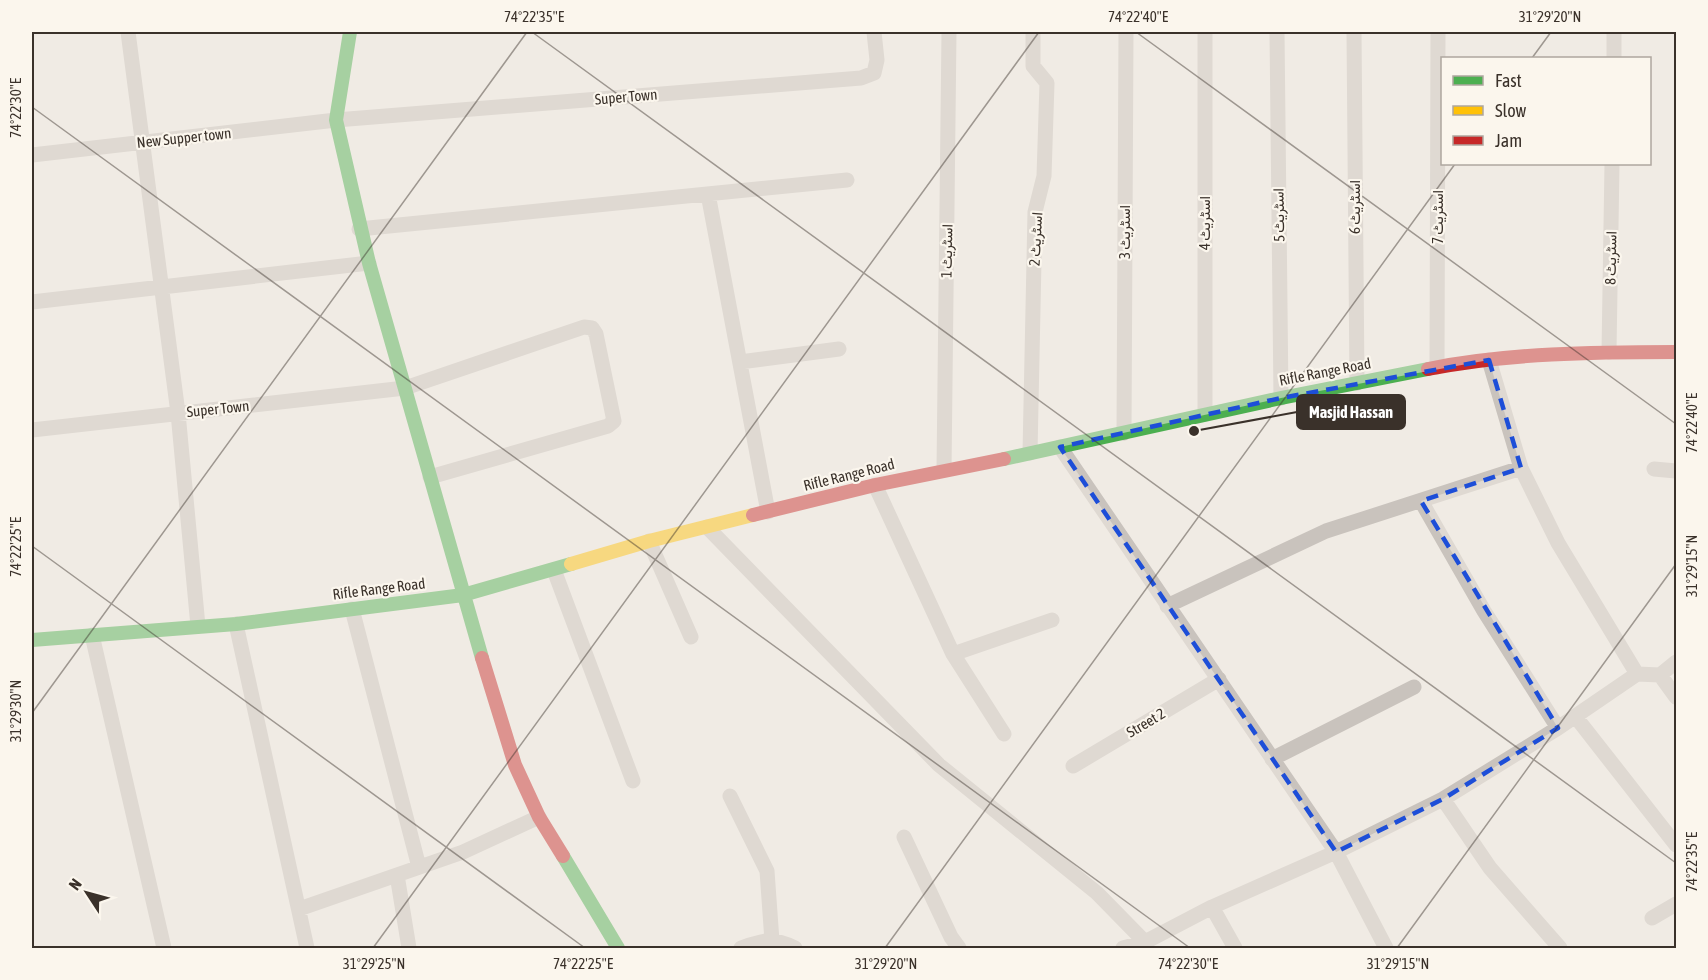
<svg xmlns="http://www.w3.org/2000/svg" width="1708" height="980" viewBox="0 0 1708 980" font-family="'Asap Condensed',Vazirmatn,sans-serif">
	<rect width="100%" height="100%" fill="#f0ebe4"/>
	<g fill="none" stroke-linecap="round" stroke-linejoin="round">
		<path stroke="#c9c3bd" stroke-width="15" d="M128,32L178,413L198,626
			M1277,32L1281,398
			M1354,32L1357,383
			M1614,58V32
			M32,155L336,120L861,78L874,73L877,60L874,32
			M708,194L768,512
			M359,229L847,180
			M32,302L369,263
			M1609,352L1612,164
			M1489,360L1521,468L1558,543L1637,674
			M740,362L839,349
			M1437,367L1438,32
			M1205,414V32
			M32,430L405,388L584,327L592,328L596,334L614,421L608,426L430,477
			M1124,433L1126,32
			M1060,447L1336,852L1386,948
			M1030,453L1035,212L1044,176L1047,83L1033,66V32
			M1654,469L1676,471
			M944,470L949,32
			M875,485L953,654L1004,734
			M1421,501L1484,611L1558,728
			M707,527L939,765L1097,893L1145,942L1147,948
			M649,541L691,637
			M554,570L633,781
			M1167,606L1326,531L1521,468
			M352,609L419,867
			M236,624L307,948
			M92,635L164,948
			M953,654L1052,620
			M1660,675L1676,662
			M1575,716L1676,845
			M1272,759L1414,687
			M1073,766L1219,679
			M730,796L767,871L772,941
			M1443,799L1490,868L1560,948
			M904,837L951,937L959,948
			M397,875L409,948
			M1212,907L1235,948
			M299,909L463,852L539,817
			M1652,918L1676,904
			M741,948C764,940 772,937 795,948
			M1123,948L1145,942L1212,907L1336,852L1443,799L1558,728L1637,674L1660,675L1676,697"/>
		<path stroke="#4caf50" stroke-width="14" d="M350,32L336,120L369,263L482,658
			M1004,459L1281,398L1428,369
			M32,640L236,624L463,595L571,564
			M563,856L618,948"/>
		<path stroke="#ffc107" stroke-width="14" d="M571,564L649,541L753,515"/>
		<path stroke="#c62828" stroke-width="14" d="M1428,369C1507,353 1596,352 1676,352
			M753,515L875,485L1004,459
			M482,658L515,765L539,817L563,856"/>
	</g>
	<path d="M0 0H1708V980H0ZM1489,360L1521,468L1421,501L1558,728L1443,799L1336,852L1060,447L1281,398Z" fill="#f0ebe4" fill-opacity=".55" fill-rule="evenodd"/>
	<path fill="none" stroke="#1d4ed8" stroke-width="4.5" stroke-dasharray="12 8" stroke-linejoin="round" d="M1489,360L1521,468L1421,501L1558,728L1443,799L1336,852L1060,447L1281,398Z"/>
	<path fill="none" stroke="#3a312a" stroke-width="1.5" stroke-opacity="0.45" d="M532,32L1676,863M1136,32L1676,424M1532,58L1551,32M32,107L1190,948M32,546L585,948M32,713L527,32M373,948L1039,32M885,948L1455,164M1397,948L1676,564"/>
	<g text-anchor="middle" stroke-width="4.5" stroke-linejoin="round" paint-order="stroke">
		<g font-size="15" fill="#3a312a" stroke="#fbf6ed">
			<text transform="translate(626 97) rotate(-5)" y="5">Super Town</text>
			<text transform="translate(184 138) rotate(-6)" y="5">New Supper town</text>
			<text transform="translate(1355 207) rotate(-90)" y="5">اسٹریٹ 6</text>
			<text transform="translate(1279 215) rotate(-91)" y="5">اسٹریٹ 5</text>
			<text transform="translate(1438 217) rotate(-90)" y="5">اسٹریٹ 7</text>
			<text transform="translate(1205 223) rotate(-90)" y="5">اسٹریٹ 4</text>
			<text transform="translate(1125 232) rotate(-90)" y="5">اسٹریٹ 3</text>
			<text transform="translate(1036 239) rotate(-87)" y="5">اسٹریٹ 2</text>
			<text transform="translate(947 251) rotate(-89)" y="5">اسٹریٹ 1</text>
			<text transform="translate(1611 258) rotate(-89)" y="5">اسٹریٹ 8</text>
			<text transform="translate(1325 372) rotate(-11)" y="5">Rifle Range Road</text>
			<text transform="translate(218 409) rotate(-6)" y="5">Super Town</text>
			<text transform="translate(849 475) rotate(-14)" y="5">Rifle Range Road</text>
			<text transform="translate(379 589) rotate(-7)" y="5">Rifle Range Road</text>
			<text transform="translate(1146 723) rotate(-31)" y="5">Street 2</text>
		</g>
	</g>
	<path fill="none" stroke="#3a312a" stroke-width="2" d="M1194 431L1297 412"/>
	<circle fill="#3a312a" stroke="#fbf6ed" stroke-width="2" cx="1194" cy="431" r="6"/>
	<rect fill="#3a312a" stroke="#3a312a" stroke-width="2" x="1297" y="395" width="108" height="34" rx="6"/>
	<g font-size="16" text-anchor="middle" font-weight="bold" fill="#fff">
		<text x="1351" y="418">Masjid Hassan</text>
	</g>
	<rect width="1708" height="980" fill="none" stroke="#fbf6ed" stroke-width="66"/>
	<rect x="1441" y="57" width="210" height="108" fill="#fbf6ed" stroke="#aea79f" stroke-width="1.5"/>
	<rect x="1453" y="76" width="30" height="9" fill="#4caf50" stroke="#aea79f" stroke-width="1.5"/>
	<text x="1495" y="87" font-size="18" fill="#3a312a">Fast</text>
	<rect x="1453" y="106" width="30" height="9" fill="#ffc107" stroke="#aea79f" stroke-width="1.5"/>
	<text x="1495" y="117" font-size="18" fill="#3a312a">Slow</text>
	<rect x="1453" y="136" width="30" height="9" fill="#c62828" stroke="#aea79f" stroke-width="1.5"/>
	<text x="1495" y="147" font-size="18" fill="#3a312a">Jam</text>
	<g transform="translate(87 893) rotate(306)" stroke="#fbf6ed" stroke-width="4.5" paint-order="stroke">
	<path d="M0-4.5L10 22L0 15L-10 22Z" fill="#3a312a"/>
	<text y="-9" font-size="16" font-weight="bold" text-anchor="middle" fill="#3a312a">N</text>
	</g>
	<rect x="33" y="33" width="1642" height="914" fill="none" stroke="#3a312a" stroke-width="2"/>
	<g font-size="15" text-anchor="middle" fill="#3a312a">
		<text x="534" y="22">74°22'35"E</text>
		<text x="1138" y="22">74°22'40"E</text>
		<text x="1550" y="22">31°29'20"N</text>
		<text transform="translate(16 108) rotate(-90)" y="5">74°22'30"E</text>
		<text transform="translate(1692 423) rotate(-90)" y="5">74°22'40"E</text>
		<text transform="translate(16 547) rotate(-90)" y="5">74°22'25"E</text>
		<text transform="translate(1692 566) rotate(-90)" y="5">31°29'15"N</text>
		<text transform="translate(16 711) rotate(-90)" y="5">31°29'30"N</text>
		<text transform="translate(1692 862) rotate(-90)" y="5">74°22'35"E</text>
		<text x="374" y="969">31°29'25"N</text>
		<text x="583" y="969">74°22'25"E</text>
		<text x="886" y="969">31°29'20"N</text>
		<text x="1188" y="969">74°22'30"E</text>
		<text x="1398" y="969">31°29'15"N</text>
	</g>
</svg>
